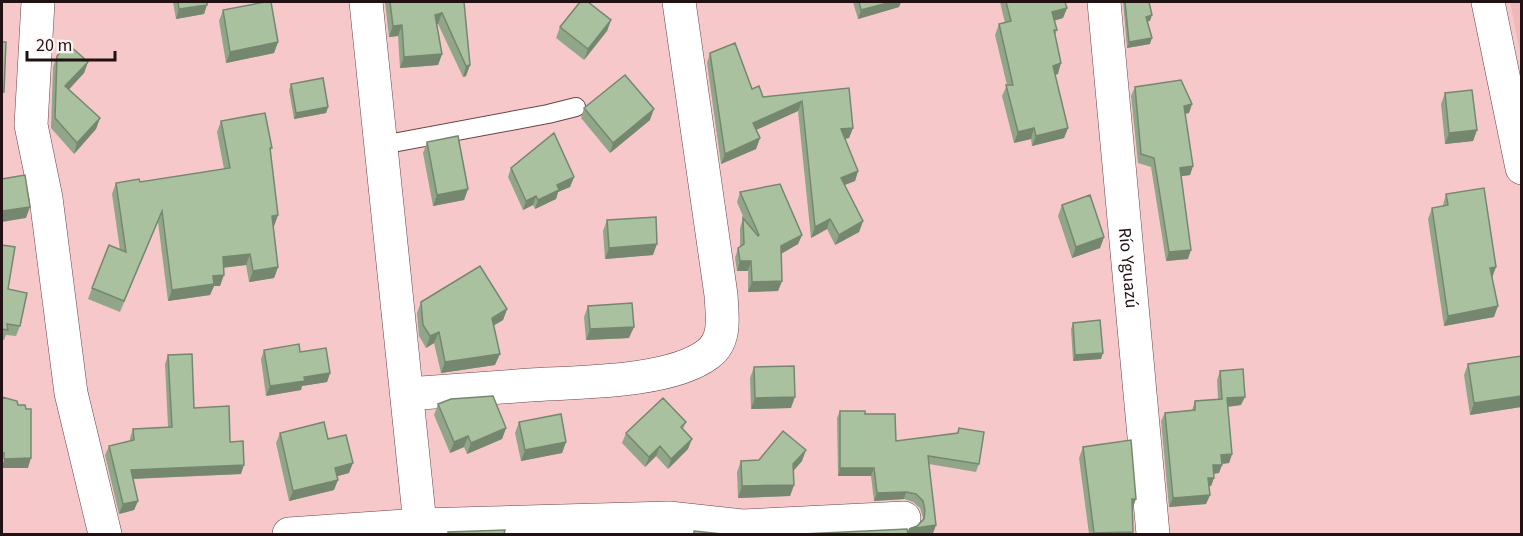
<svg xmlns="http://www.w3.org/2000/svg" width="1523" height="536" viewBox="0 0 1523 536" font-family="'Source Sans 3',sans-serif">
	<rect width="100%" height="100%" fill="#f7c8ca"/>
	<path fill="#efb9bb" d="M1510,2H1521V57Z"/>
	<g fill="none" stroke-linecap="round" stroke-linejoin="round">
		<g stroke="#6a4445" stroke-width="20">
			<path id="lane" d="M382,145L548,114L576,107"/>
		</g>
		<g stroke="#6a4445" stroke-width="34">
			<g id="street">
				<path d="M38,2L31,125L46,198L71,393L105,534"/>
				<path d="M366,2L421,534"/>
				<path id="s1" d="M1104,2L1153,534"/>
				<path d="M1488,2L1522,168"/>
				<path d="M407,394C448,391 489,388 530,385C577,382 670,383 708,354C727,340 722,315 721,295L679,2"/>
				<path d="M289,534L420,525L669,518L742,526L904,518"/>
			</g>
		</g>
		<use href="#lane" stroke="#fff" stroke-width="18"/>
		<use href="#street" stroke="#fff" stroke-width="33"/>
	</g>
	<path fill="#91a689" d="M173,2H207L204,14L176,19Z
		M385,2H464L470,65L466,76L463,77L438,24H437L442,54L438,65L400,68L398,36L389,37Z
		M853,2H901L899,7L858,19Z
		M1000,2H1065L1067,8L1063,18L1054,21L1057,30L1055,35L1058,74L1055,75L1068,128L1064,138L1032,146L1031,139L1014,143L1002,96L1007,85L995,35L999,24L1005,23Z
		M1123,2H1149L1150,21H1148L1150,44L1127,48Z
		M223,10L278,42L274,53L226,63L219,21Z
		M611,20L607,31L584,60L556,38L560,27Z
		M710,53L752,89L763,97L849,88L853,128L849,138L845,139L858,171L855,181L844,185L863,221L859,232L835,245L827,229L811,238L798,111L756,130L760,138L756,149L721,164L707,63Z
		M57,56L88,62L84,73L69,89L100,118L96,129L74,154L51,128L53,67Z
		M291,84L328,107L326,113L294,119L289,90Z
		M1135,87L1192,104L1189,113L1185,114L1193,166L1190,175L1181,176L1188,259L1166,261L1151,167L1138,163L1131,96Z
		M1445,93L1477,130L1473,141L1445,144L1441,104Z
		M584,108L650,120L610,153L581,118Z
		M221,121L272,148L270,152L278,215L274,226H273L278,267L274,278L249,282L246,265L223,268L220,286H214L210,295L168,301L158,222L120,312L88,299L92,288L120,250L112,194L116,183L140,182L224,169L217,132Z
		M427,142L468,189L464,200L433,206L423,153Z
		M511,168L574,177L570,187L558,192L556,199L535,209L533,205L523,210L508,177Z
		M740,192L802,235L798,244L781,254L782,281L778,291L748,292V271H737L735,258L738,248L740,247V228L743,218L745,221L737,202Z
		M1446,194L1496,267L1492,276L1494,317L1444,326L1428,219L1432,208L1443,206V205Z
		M1062,205L1104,237L1100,248L1072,258L1058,216Z
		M607,220L653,255L605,259L603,231Z
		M2,245L8,289L20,326L16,336L6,335L4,340H2Z
		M421,302L507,309L503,320L494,325L495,365L441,373L434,343L426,348L419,336L417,313Z
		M588,306L629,338L586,340L584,317Z
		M1073,323L1101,359L1073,361L1071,329Z
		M264,350L300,352L330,373L327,382L302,386L301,390L266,396L261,359Z
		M168,355L194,408L230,442L241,474L133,479L138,501L134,510L119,514L105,455L109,446L130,441V438L133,429L168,427L165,364Z
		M1468,364L1521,407L1470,415L1464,375Z
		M754,367L791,408L751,409L750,378Z
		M1220,371L1241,405L1228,407L1232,454L1229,463L1222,464L1219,473L1214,474V478L1211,486H1209L1210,495L1206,504L1169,507L1161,421L1165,413L1192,410L1195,401L1218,399L1217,380Z
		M438,404L506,428L502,439L467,454L464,447L450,453L434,415Z
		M840,411L865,414L896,441L957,433L959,428L979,464L976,472L929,464L936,525L933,533L907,532L909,529L917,526L922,520L923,518L920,508L913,502L904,499L874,501L871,476H838L837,418Z
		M519,422L566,442L562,453L521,461L515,433Z
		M686,422L683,429L688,449L668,469L656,456L645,467L622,443L626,433Z
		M280,433L328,439L349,473L337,476L334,490L289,501L276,443Z
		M1083,447L1132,509V534H1089L1079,458Z
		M741,461H802L793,471L794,485L790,496L738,498L737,472Z"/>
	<path fill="#76876f" d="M891,2H901L899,7L858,19L861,10Z
		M207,5L204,14L176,19L179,9Z
		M1067,8L1063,18L1048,22L1052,12Z
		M442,13L438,24L431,26L435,15Z
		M1152,15L1150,21L1144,22L1146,17Z
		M611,20L607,31L584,60L588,49Z
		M402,25L398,36L389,37L393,26Z
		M1152,38L1150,44L1127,48L1129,42Z
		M278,42L274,53L226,63L230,52Z
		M442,54L438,65L400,68L404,57Z
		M88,62L84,73L62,97L65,86Z
		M1061,63L1058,74L1049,76L1053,66Z
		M470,65L466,76L463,77L466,66Z
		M802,101L798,111L749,133L753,123Z
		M1192,104L1189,113L1181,114L1184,106Z
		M328,107L326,113L294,119L296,113Z
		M654,109L650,120L610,153L613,143Z
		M100,118L96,129L74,154L77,143Z
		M853,128L849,138L838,140L841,129Z
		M1034,128L1031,139L1014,143L1018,132Z
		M1068,128L1064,138L1032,146L1036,136Z
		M1477,130L1473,141L1445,144L1449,133Z
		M760,138L756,149L721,164L725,154Z
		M1193,166L1190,175L1176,177L1180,168Z
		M858,171L855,181L837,188L841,178Z
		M574,177L570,187L558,192L556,199L535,209L538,200L557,185Z
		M468,189L464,200L433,206L437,195Z
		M536,196L533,205L523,210L526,201Z
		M30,207L26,218L2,222V211Z
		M278,215L274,226L268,227L272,216Z
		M830,219L827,229L811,238L815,227Z
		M863,221L859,232L835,245L839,235Z
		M802,235L798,244L777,256L781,246Z
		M1104,237L1100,248L1072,258L1076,247Z
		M657,244L653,255L605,259L609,248Z
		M1191,250L1188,259L1166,261L1169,252Z
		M250,254L246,265L219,268L223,257Z
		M740,261H751L748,271H737Z
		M278,267L274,278L249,282L253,271Z
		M1496,267L1492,278L1490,268Z
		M224,275L220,286H214L210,295L168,301L172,290L213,276Z
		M782,281L778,291L748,292L752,282Z
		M1498,306L1494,317L1444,326L1448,316Z
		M507,309L503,320L488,329L492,318Z
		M634,327L629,338L586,340L590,329Z
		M439,332L434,343L426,348L430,336Z
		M1103,353L1101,359L1073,361L1075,355Z
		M500,354L495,365L441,373L445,362Z
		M330,373L327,382L302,386L301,390L266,396L270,386L304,377Z
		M1521,396V407L1470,415L1474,403Z
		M795,397L791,408L751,409L755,398Z
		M1245,397L1241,405L1224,407L1227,398Z
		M506,428L502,439L467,454L471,443Z
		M468,436L464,447L450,453L454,442Z
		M692,439L688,449L668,469L671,459Z
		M566,442L562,453L521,461L525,450Z
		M660,446L656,456L645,467L649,457Z
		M806,450L802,461L789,476L793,464Z
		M1232,454L1229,463L1218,464L1221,455Z
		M31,458L28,468H2L4,459Z
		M353,463L349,473L331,478L335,468Z
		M244,465L241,474L127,479L131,470Z
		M1213,465H1222L1219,473L1210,474Z
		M840,468H874L871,476H838Z
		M1208,478H1214L1211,486L1205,487Z
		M338,480L334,490L289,501L293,491Z
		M794,485L790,496L738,498L742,486Z
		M906,492L904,499L874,501L877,493Z
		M1210,495L1206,504L1169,507L1173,498Z
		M1132,499H1136L1132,510Z
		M138,501L134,510L119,514L123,504Z
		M936,525L933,533L921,534H907L909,529Z
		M1133,532L1132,534H1094V533Z"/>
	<path fill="#a9c19f" stroke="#76876f" stroke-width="1.5" d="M178,2H207V5L179,9Z
		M265,2H271L278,42L230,52L223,10Z
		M390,2H464L470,65L466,66L442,13L435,15L442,54L404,57L402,25L393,26Z
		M580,2H588L611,20L588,49L560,27Z
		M859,2H891L861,10Z
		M1006,2H1065L1067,8L1052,12L1057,30H1054L1061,63L1053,66L1068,128L1036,136L1034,128L1018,132L1006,85H1013L999,24L1011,21Z
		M1125,2H1149L1152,15L1146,17L1152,38L1129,42Z
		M2,42H6L4,92H2Z
		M735,43L752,89L759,86L763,97L849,88L853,128L841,129L858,171L841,178L863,221L839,235L830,219L815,227L802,101L753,123L760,138L725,154L710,53Z
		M68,44L88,62L65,86L100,118L77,143L55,118L57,56Z
		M625,75L654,109L613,143L584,108Z
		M323,78L328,107L296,113L291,84Z
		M1181,80L1192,104L1184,106L1193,166L1180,168L1191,250L1169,252L1154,158L1141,154L1135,87Z
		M1472,90L1477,130L1449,133L1445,93Z
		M265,113L272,148H270L278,215L272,216L278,267L253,271L250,254L223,257L224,275L213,276L214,284L172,290L162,211L124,301L92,288L109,245L126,252L116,183L139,179L140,182L230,168L221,121Z
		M554,133L574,177L557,185L559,190L538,200L536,196L526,201L511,168Z
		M458,136L468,189L437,195L427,142Z
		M25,175L30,207L2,211V179Z
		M780,184L802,235L781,246L782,281L752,282L751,261H740L738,248L744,244L743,218L758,236L759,235L740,192Z
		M1484,188L1496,267L1490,268L1498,306L1448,316L1432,208L1448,205L1446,194Z
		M1090,195L1104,237L1076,247L1062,205Z
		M656,217L657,244L609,248L607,220Z
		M2,245L15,247L8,289L27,293L20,326L7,324L8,330L2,329Z
		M480,266L507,309L492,318L500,354L445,362L439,332L430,336L423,325L421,302Z
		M632,303L634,327L590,329L588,306Z
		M1100,320L1103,353L1075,355L1073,323Z
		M299,344L300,352L326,348L330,373L304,377L305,381L270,386L264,350Z
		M192,354L194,408L229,406L230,442L243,441L244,465L131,470L138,501L123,504L109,446L134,440L133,429L172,427L168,355Z
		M1521,356V396L1474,403L1468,364Z
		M794,366L795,397L755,398L754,367Z
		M1243,369L1245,397L1227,398L1232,454L1221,455L1222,465H1213L1214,478H1208L1210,495L1173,498L1165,413L1195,410V401L1222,399L1220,371Z
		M493,396L506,428L471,443L468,436L454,442L438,404L451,399Z
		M2,397L17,401L18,405H25L26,409H31V458L4,459V453H2Z
		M663,398L686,422L681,427L692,439L671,459L660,446L649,457L626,433Z
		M840,411H865V414H895L896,441L958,433L959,428L984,432L979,464L928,456L936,525L909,529L917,526L924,519L925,510L923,501L916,494L906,492L877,493L874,468H840Z
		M561,414L566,442L525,450L519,422Z
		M324,422L328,439L346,435L353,463L335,468L338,480L293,491L280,433Z
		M783,431L806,450L793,464L794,485L742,486L741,461L759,460Z
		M1131,440L1136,499H1132L1133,532L1094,533L1083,447Z
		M907,529L908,534H799H802Z
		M505,530L504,534H448V532Z
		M694,531L722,534H694Z"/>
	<g text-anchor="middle" stroke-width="4.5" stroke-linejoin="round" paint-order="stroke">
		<g font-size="18" fill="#211112" stroke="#fef4f4">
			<text dy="6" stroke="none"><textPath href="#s1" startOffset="267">Río Yguazú</textPath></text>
		</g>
	</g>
	<rect width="1523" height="536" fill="none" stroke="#211112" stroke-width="6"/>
	<path d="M27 51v9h88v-9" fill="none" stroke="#211112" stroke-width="3"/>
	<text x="36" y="51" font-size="18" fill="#211112" stroke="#fef4f4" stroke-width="4.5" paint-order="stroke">20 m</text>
</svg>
